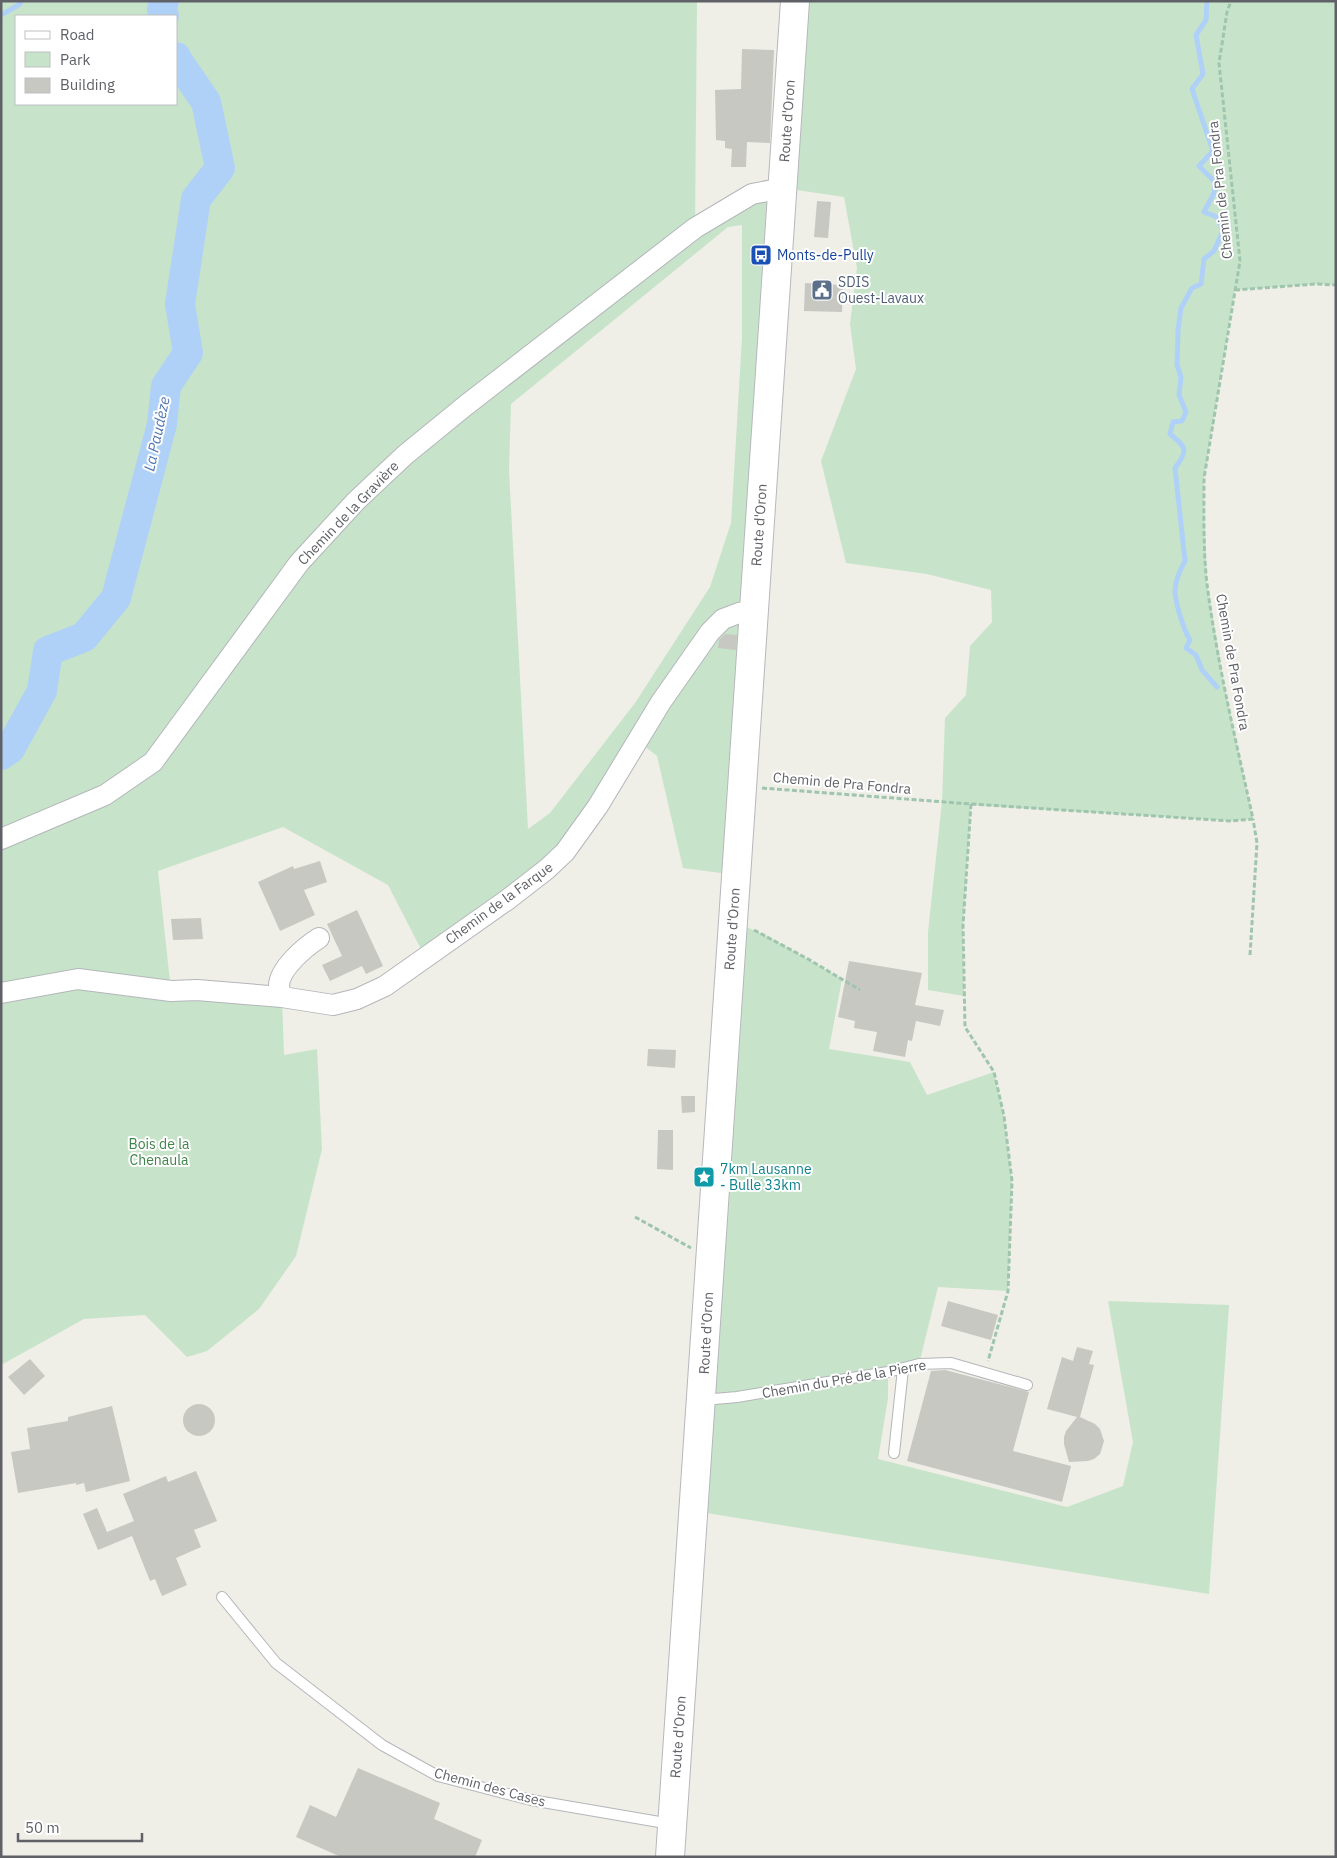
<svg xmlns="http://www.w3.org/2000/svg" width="1337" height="1858" viewBox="0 0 1337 1858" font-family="'IBM Plex Sans',sans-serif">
	<rect width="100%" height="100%" fill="#efeee7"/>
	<path fill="#c7e4ca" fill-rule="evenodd" d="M1,1H697L695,228L783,188L795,1H1336V285L1316,284L1235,290L1204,478V499L1207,583L1224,683L1253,819L1231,821L971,805L963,925L964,996L928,990V932L942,802L945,718L966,695L970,646L992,622L991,590L927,574L846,563L821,461L856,369L850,324L857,268L844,197L783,188L736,875L683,868L657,756L638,741L565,852L425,957L388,885L283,827L158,871L171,991L282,997L284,1055L317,1049L322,1149L296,1256L259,1309L207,1351L187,1357L145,1315L84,1319L1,1365ZM16,16H176V104H16ZM742,225V338L731,523L710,587L635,703L550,813L528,829L509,470L511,404L728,227Z
		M733,921L767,936L842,979L829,1049L910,1062L927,1095L994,1072L1004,1116L1012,1181L1008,1291L938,1287L919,1364L888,1372V1398L878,1459L1067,1507L1123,1486L1133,1442L1108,1301L1229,1305L1209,1594L694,1511Z"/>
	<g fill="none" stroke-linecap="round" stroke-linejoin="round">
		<path stroke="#b0d1f7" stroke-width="5" d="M1207,1L1206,20L1196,35L1203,74L1192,89L1213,151L1199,166L1215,182L1214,193L1204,212L1217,217L1223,231L1214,251L1204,259L1201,284L1192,288L1181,308L1178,330L1177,365L1181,377L1179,395L1186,412L1182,421L1173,422L1170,434C1186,447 1189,450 1175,468L1185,561C1180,570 1175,580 1175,591C1175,602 1184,631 1190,640L1186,648L1196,655L1202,670L1217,687
			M1,15L20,4L21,1"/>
		<path stroke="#b0d1f7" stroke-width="30" d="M164,1L162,9L164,16
			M1,755L10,749L42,691L48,651L84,637L116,598L162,424L166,386L188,353L180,304L196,199L220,168L206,102L178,61L176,57"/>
	</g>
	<path fill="#c8c8c2" d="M742,49L774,50L770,143L747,142L746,167H731L732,149L725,148V141L716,140L715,90L741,89Z
		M817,201L831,202L828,238L814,237Z
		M805,283L843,285L842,312L804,311Z
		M725,634L737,635L736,650L718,648L719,640Z
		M320,861L327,882L304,890L315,915L280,931L258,882L293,866L294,869Z
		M357,910L383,966L366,974L362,966L330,981L322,965L342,956L327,924Z
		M201,918L203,939L173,940L171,919Z
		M849,961L922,973L915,1005L944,1010L940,1026L916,1021L912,1041L908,1040L905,1057L873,1051L877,1032L854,1028L855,1021L838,1017Z
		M648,1049L676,1050L675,1068L647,1066Z
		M681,1096H695V1112L682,1113Z
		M658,1130H673V1170L657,1169Z
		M948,1301L998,1315L991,1340L941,1326Z
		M1077,1347L1093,1351L1089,1364L1094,1365L1080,1417L1095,1424L1100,1429L1104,1441L1100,1454L1094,1459L1088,1461L1069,1462L1064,1444V1437L1066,1431L1077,1417L1047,1409L1062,1357L1073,1361Z
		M30,1359L45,1376L24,1395L8,1377Z
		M945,1370L1029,1392L1013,1451L1071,1466L1062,1502L907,1461L931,1371Z
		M183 1420a16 16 0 1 1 32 0a16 16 0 1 1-32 0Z
		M112,1406L130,1481L86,1492L84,1483L76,1485V1483L18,1493L11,1452L30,1449L27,1428L68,1421V1417Z
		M196,1471L217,1521L194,1530L201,1547L176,1558L187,1585L162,1596L155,1579L150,1581L132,1536L98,1550L83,1514L97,1508L107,1532L134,1521L123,1494L166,1476L168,1482Z
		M358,1768L440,1803L434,1819L482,1840L475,1857H341L296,1837L310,1805L336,1817Z"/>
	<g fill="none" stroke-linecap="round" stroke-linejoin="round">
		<g stroke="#b4b6ba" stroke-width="12">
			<path id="lane" d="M703,1400L737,1397L888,1372L919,1364L951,1363L1027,1385
				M894,1453L903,1369
				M222,1597L276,1663L382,1745L438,1776L531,1800L671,1824"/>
		</g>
		<g stroke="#b4b6ba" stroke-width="22">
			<path id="street" d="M1,839L105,795L153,762L299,563L356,501L405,455L465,406L695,228L752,194L783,188
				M319,938C305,947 280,968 279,985C279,989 281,994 282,997L333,1005L357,999L385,986L507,900L547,869L565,852L598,806L661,702L710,632L723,619L739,613L754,611
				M1,993L78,979L171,991L197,990L282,997"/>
		</g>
		<g stroke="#b6b8bd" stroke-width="30">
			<path id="secondary" d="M670,1857L795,1"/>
		</g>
		<path stroke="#a0c5ae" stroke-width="3" stroke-dasharray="5 2.5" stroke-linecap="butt" d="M1235,290L1316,284L1336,285
			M762,788L971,804L1231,821L1253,819C1236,741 1217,663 1207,584C1203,550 1204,513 1204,478L1240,261L1219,63L1227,12L1231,1
			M971,804L963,925L965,1027L994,1072L1004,1116L1012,1181L1008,1291L988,1361
			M754,930L808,959L860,990
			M1250,955L1257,843L1253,819
			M635,1217L691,1248"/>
		<use href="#lane" stroke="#fff" stroke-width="10"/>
		<use href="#street" stroke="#fff" stroke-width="20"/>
		<use href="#secondary" stroke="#fff" stroke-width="28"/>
	</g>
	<defs>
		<g id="bus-square" transform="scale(1.125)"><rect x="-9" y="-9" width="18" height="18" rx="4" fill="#1a4fb4" stroke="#fff"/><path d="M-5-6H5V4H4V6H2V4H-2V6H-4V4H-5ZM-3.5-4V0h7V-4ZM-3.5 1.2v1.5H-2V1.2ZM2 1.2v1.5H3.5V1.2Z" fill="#fff"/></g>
		<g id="civic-square" transform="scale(1.125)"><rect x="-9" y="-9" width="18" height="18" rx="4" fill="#5c6f8a" stroke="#fff"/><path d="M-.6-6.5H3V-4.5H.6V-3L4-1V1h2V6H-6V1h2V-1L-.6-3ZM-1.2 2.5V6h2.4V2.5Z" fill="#fff"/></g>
		<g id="sight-square" transform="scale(1.125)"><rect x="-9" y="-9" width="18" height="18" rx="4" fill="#0f9aa8" stroke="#fff"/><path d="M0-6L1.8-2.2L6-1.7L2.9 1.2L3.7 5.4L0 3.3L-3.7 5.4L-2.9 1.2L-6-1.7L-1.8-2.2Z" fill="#fff"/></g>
	</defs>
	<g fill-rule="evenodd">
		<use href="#bus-square" x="761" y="255"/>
		<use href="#civic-square" x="822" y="290"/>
		<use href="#sight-square" x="704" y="1177"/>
	</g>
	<g text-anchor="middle" stroke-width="4" stroke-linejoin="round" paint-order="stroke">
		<g font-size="14" fill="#5f6166" stroke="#fff">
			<text transform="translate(787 121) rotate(-86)" y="5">Route d'Oron</text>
			<text transform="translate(1220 190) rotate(-96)" y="5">Chemin de Pra Fondra</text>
			<text transform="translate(348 513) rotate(-46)" y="5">Chemin de la Gravière</text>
			<text transform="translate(759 525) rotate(-86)" y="5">Route d'Oron</text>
			<text transform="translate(1233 662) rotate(80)" y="5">Chemin de Pra Fondra</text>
			<text transform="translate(842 783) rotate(5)" y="5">Chemin de Pra Fondra</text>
			<text transform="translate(499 903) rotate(-36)" y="5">Chemin de la Farque</text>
			<text transform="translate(732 929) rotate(-86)" y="5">Route d'Oron</text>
			<text transform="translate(706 1333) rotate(-87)" y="5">Route d'Oron</text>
			<text transform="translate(844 1379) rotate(-10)" y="5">Chemin du Pré de la Pierre</text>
			<text transform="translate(678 1737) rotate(-86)" y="5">Route d'Oron</text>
			<text transform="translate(490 1787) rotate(15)" y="5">Chemin des Cases</text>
		</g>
		<g font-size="14" fill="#164399" stroke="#fff" text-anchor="start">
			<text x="777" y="260">Monts-de-Pully</text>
		</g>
		<g font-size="14" fill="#4e5e75" stroke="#fff" text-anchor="start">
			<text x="838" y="287">SDIS<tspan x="838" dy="16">Ouest-Lavaux</tspan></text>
		</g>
		<g font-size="14" fill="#3f8449" stroke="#fff">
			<text x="159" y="1149">Bois de la<tspan x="159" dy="16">Chenaula</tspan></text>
		</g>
		<g font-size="14" fill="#0d838f" stroke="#fff" text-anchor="start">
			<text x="720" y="1174">7km Lausanne<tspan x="720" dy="16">- Bulle 33km</tspan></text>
		</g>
		<g font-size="15" font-style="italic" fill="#5176b1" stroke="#fff">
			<text transform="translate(157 434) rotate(-78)" y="5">La Paudèze</text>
		</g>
	</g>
	<rect width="1337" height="1858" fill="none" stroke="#5f6166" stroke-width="5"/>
	<rect x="15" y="15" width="162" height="90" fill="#ffffff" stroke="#bfc0c2"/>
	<rect x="25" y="31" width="25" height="8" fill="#ffffff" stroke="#bfc0c2"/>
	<text x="60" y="40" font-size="15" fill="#5f6166">Road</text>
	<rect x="25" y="52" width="25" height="15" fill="#c7e4ca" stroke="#bfc0c2"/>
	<text x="60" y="65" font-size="15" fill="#5f6166">Park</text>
	<rect x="25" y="78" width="25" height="15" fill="#c8c8c2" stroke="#bfc0c2"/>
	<text x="60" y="90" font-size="15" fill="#5f6166">Building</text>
	<path d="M18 1833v8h124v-8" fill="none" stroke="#5f6166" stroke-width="2.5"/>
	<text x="25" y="1833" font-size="15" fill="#5f6166" stroke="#ffffff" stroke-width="4" paint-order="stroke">50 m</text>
</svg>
